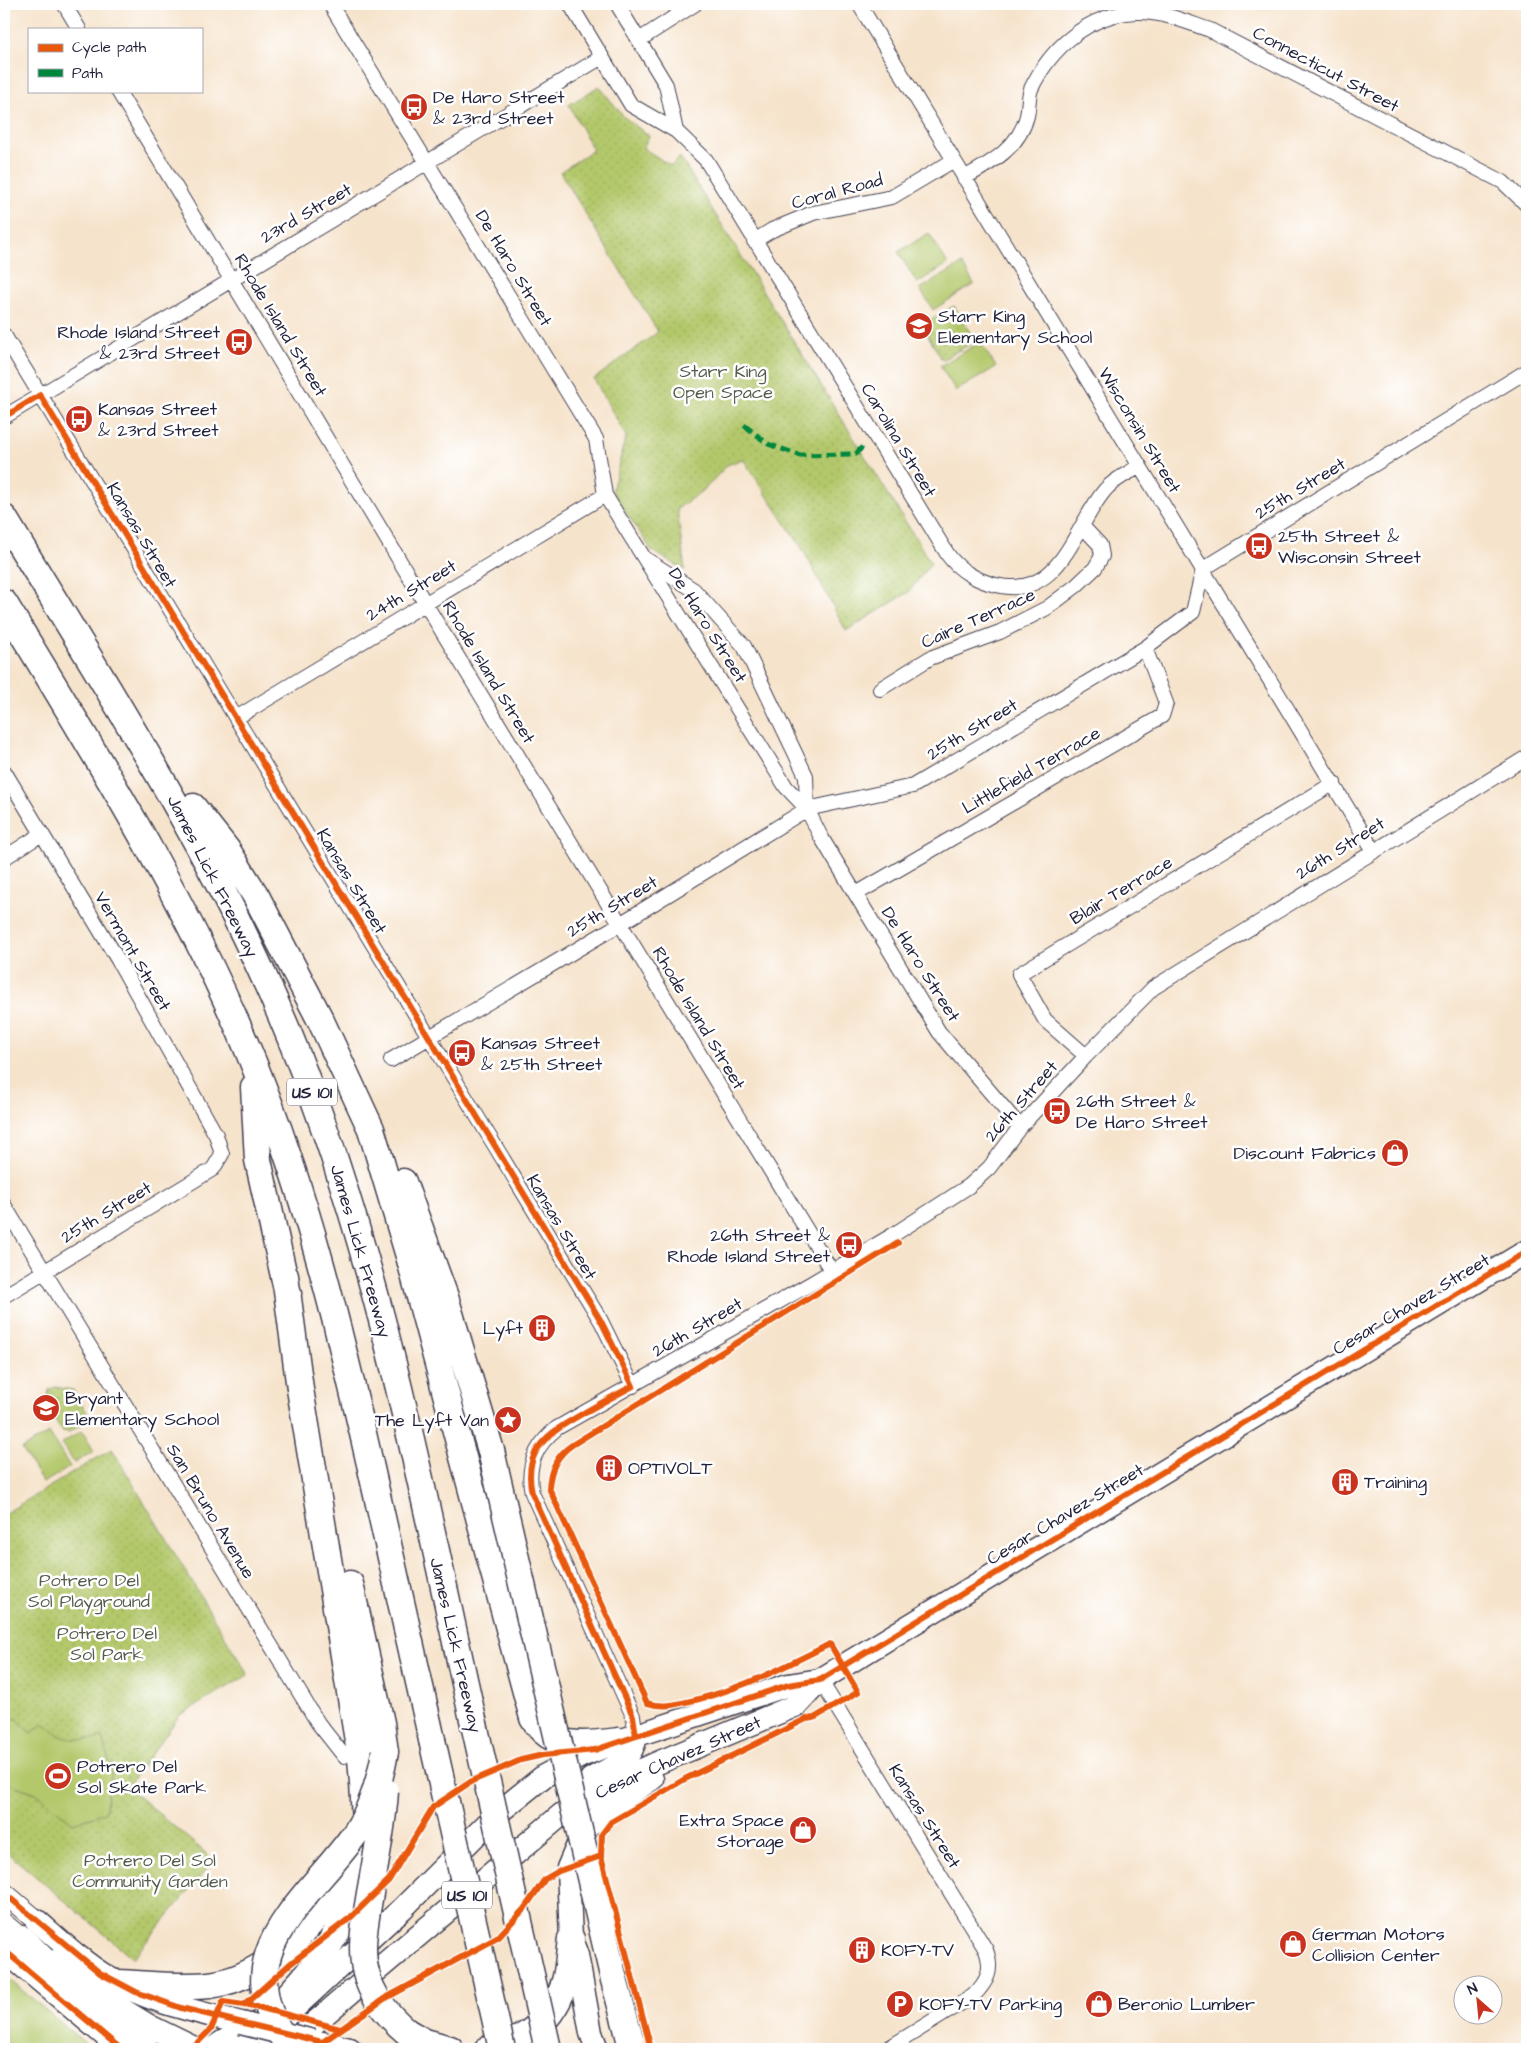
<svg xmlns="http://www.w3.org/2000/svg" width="1531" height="2053" viewBox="0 0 1531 2053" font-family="'Architects Daughter',sans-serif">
	<defs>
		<pattern id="park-dots" width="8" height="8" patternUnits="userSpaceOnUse" patternTransform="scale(1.25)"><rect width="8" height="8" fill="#b3c86b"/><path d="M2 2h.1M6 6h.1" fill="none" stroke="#9aac5e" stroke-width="1.8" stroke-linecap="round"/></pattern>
	</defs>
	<rect width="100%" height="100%" fill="#fff"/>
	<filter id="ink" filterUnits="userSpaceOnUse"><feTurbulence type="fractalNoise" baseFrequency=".02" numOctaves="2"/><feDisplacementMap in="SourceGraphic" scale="10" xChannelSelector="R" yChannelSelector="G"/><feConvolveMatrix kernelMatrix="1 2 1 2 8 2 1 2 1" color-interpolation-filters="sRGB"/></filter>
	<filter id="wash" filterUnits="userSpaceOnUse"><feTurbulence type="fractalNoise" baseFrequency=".0096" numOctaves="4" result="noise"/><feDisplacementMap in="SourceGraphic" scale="20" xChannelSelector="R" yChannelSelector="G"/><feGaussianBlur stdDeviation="1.12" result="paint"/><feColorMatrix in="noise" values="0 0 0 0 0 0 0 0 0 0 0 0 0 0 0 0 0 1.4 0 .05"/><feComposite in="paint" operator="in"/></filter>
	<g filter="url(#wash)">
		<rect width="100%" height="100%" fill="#f6e3cb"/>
		<path fill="url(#park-dots)" stroke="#6a7553" d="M599,86L624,117L649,136L643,148L671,166L680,157L931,563L909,592L846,631L803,550L743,459L727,465L706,488L677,509L685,570L652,551L612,491L626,436L594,379L658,332L560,172L593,150L569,105Z
			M954,306L975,341L942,360L922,325Z
			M55,1387L73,1390L91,1419L69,1432L62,1431L46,1405L49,1390Z
			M112,1449L248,1675L180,1715L127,1787L214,1860L133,1958L4,1850V1514Z"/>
		<path fill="#b3c86b" stroke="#6a7553" d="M929,233L948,264L917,283L898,252Z
			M962,264L974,284L933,310L920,289Z
			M980,342L996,367L956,391L940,366Z
			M82,1431L94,1451L74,1463L62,1443Z
			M49,1433L70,1467L43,1483L22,1449Z
			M4,1718L17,1719L31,1733L43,1724C50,1726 51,1730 57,1734C69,1742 88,1739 102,1738L112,1770L105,1812L73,1823L36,1793L4,1782Z
			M4,1975L92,2049H4Z"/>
	</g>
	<g filter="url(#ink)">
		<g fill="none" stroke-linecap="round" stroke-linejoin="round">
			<g stroke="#423f51" stroke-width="16">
				<path id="street" d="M64,4L79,29
					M330,4L596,439L605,495L786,787L807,809L821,837L939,1032L1020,1127
					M570,4L631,105L676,131L706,160L948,555C959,570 977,581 996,585C1061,601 1074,526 1105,490C1114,479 1129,473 1140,466
					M617,4L666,85L676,131
					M859,4L1373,850
					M639,40L695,4
					M118,91L437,623L831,1270
					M964,178C991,163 1019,148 1027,116C1029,107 1028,97 1031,89C1050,49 1088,14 1136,12C1161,11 1186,22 1210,30L1503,182L1527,205
					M754,241L772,230L813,213L892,197L954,160
					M4,335L601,1321L633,1386
					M4,417L602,57
					M647,560L694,590L744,646L806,776L807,809
					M880,689L930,658L1000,632L1047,608L1076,586L1095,568L1102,556L1100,545L1083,527
					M236,718L605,495
					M4,771L118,960L216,1135L222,1154L213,1169L4,1296
					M4,858L42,834
					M856,894L1162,716L1166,703L1145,648
					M1086,1056L1045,1020L1019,974L1334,783
					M391,1060L620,924L807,809L913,786L1145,648L1193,612L1203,569L1527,371
					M4,1205L318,1723L344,1756
					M820,1680L986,1950C993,1970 988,1981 973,1996L887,2049
					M636,1736L633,1716L532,1493C526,1465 536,1445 557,1428L810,1284L893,1235L969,1186L989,1168L1020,1127L1086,1056L1153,988L1527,757"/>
			</g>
			<g stroke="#423f51" stroke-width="22">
				<path id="secondary" d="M4,1893L36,1920
					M4,1924L22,1939"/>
			</g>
			<g stroke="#423f51" stroke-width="25">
				<path id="primary" d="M591,1779C612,1766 631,1764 636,1736
					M36,1920C59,1940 82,1962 107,1977C148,2002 195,2011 241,2023
					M4,1950L121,2049
					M54,1961L118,2007L149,2026L196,2049
					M265,2035L402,1909L498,1813L544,1776L581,1756L619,1741L788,1685L820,1680
					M313,2041L350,2049
					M286,2047L561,1815L599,1790L655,1764L797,1705L820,1680L1527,1251
					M212,2049L224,2041L242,2034
					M597,2049L591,2033L577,1955L571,1939L568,1868L580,1840L589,1825L612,1805L652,1779"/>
			</g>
			<g stroke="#423f51" stroke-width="29">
				<path id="highway" d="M4,518C108,690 219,859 294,1047C381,1264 423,1497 474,1724
					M4,603C94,752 187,900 253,1062C306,1192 339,1328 370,1464C391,1556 412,1648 432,1740
					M193,807L227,850L256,896L321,1021L371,1129L409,1256L533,1718C552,1751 587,1745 619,1741
					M254,1087L258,1160L288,1294
					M403,1182L445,1297L491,1451
					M350,1584L381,1723L385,1752
					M22,1939L73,1990L145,2049
					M118,1983C147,1984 179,1988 209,1985C270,1978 326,1915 351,1862
					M407,2032L425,2042L450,2049
					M234,2049C282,2004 337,1953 356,1887C368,1847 365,1801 361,1759L300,1389L285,1276
					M488,2049C525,2043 555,2019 565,1981C569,1967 569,1953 571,1939"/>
			</g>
			<use href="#street" stroke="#fff" stroke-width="14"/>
			<use href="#secondary" stroke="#fff" stroke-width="20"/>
			<use href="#primary" stroke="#fff" stroke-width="22"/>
			<use href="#highway" stroke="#fff" stroke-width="26"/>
			<g stroke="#423f51" stroke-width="25" stroke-linecap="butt">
				<path id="primary-bridge" d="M241,2023L313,2041"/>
			</g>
			<g stroke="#423f51" stroke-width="29" stroke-linecap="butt">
				<path id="highway-bridge" d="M491,1451L614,1980L630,2039
					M474,1724L548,2049
					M432,1740L502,2049
					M385,1791C383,1825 376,1859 370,1893C366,1919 359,1947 366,1973C372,1997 388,2016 407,2032
					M291,2049C220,1956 306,1903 355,1834C372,1809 380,1781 385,1752"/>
			</g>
			<use href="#primary-bridge" stroke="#fff" stroke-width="22"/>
			<use href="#highway-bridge" stroke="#fff" stroke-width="26"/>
			<path stroke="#00873e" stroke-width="5" stroke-dasharray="10 5" stroke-linecap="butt" d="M744,425L768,444L799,455L856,454L863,446"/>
			<g stroke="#fff" stroke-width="9">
				<path id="cycleway" d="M4,417L40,395L601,1321L633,1386C616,1395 599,1404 582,1414C549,1433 522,1449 532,1493L633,1716L636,1736
					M4,1893L100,1973L136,1992L181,2008L322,2042
					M4,1950L121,2049
					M244,2005L290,1964L350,1918L389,1880L433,1807L472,1781L521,1760L543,1755L595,1750L788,1685L820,1680L1527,1251
					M317,2046L384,1999L497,1938L524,1909L545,1879L559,1871L601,1856
					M191,2049L211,2029L223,2002L258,2007L340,2029
					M651,2049L601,1856L602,1834L611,1822L685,1779L806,1719L814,1718L858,1692L830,1644C786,1666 748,1686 699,1699C681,1703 666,1709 647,1703L549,1488C550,1470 557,1455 572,1445L898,1243"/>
			</g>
			<use href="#cycleway" stroke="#e8590c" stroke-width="6"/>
		</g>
	</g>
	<defs>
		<g id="bus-disc" transform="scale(1.4375)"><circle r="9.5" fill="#c8321e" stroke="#fff"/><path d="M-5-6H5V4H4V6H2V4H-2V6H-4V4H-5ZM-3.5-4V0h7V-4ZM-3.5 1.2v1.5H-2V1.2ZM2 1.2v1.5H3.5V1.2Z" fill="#fff"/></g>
		<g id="school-disc" transform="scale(1.4375)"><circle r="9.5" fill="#c8321e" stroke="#fff"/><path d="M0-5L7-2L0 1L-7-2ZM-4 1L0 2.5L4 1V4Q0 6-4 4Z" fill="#fff"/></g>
		<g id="shop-disc" transform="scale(1.4375)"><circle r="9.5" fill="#c8321e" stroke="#fff"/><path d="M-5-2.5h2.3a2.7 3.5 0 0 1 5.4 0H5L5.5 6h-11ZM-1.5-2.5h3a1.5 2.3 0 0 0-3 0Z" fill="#fff"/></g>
		<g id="building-disc" transform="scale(1.4375)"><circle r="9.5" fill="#c8321e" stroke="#fff"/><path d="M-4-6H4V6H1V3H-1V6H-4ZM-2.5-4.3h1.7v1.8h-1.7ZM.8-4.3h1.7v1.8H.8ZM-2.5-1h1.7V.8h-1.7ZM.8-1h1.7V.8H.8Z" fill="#fff"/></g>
		<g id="sight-disc" transform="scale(1.4375)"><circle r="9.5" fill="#c8321e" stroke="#fff"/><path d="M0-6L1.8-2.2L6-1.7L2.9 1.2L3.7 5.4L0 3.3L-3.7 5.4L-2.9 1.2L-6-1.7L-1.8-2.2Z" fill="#fff"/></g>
		<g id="stadium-disc" transform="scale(1.4375)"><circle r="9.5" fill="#c8321e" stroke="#fff"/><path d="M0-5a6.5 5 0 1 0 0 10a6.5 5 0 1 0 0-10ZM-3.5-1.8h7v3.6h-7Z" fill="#fff"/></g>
		<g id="parking-disc" transform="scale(1.4375)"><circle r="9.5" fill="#c8321e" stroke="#fff"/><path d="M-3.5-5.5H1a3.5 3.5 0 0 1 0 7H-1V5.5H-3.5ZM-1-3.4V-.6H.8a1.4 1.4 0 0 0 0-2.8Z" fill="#fff"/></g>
	</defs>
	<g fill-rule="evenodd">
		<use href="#bus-disc" x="414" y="107"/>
		<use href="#school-disc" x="919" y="326"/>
		<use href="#bus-disc" x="239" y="342"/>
		<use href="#bus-disc" x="79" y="419"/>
		<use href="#bus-disc" x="1259" y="546"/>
		<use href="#bus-disc" x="462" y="1053"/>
		<use href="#bus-disc" x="1057" y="1111"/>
		<use href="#shop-disc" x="1395" y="1153"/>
		<use href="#bus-disc" x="849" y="1245"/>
		<use href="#building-disc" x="542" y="1328"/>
		<use href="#school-disc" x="46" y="1408"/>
		<use href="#sight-disc" x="508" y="1420"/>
		<use href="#building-disc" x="609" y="1468"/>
		<use href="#building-disc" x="1345" y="1482"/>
		<use href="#stadium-disc" x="58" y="1776"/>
		<use href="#shop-disc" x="803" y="1830"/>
		<use href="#shop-disc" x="1293" y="1944"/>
		<use href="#building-disc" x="862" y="1950"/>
		<use href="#parking-disc" x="900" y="2004"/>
		<use href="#shop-disc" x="1099" y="2004"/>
	</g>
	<g text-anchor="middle" stroke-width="5" stroke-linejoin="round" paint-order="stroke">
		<g fill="#fff" stroke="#646476" stroke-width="1">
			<rect x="287" y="1078.5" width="50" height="27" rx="4"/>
			<rect x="442" y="1881.5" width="50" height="27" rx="4"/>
		</g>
		<g font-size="16" font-weight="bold" fill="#22223b">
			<text x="312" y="1098">US 101</text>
			<text x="467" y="1901">US 101</text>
		</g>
		<g font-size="18" fill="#22223b" stroke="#fff">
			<text transform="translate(1326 69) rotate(28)" y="6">Connecticut Street</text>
			<text transform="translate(837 191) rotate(-15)" y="6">Coral Road</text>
			<text transform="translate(306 213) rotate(-30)" y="6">23rd Street</text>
			<text transform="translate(514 268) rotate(59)" y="6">De Haro Street</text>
			<text transform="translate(281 325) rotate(59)" y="6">Rhode Island Street</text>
			<text transform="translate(1140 430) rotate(59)" y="6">Wisconsin Street</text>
			<text transform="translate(899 440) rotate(59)" y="6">Carolina Street</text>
			<text transform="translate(1300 488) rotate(-31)" y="6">25th Street</text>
			<text transform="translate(142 535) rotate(59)" y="6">Kansas Street</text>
			<text transform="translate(411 590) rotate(-31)" y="6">24th Street</text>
			<text transform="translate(978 618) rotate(-24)" y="6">Caire Terrace</text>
			<text transform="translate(708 625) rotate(58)" y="6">De Haro Street</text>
			<text transform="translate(489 672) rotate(59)" y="6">Rhode Island Street</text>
			<text transform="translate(972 729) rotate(-31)" y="6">25th Street</text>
			<text transform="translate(1031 770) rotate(-30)" y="6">Littlefield Terrace</text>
			<text transform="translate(1340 848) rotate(-32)" y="6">26th Street</text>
			<text transform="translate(213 876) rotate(63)" y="6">James Lick Freeway</text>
			<text transform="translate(352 881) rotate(59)" y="6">Kansas Street</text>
			<text transform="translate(1121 890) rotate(-31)" y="6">Blair Terrace</text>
			<text transform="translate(612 906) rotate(-31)" y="6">25th Street</text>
			<text transform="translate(133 951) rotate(60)" y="6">Vermont Street</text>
			<text transform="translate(921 964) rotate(58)" y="6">De Haro Street</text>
			<text transform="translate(699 1018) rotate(59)" y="6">Rhode Island Street</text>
			<text transform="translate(1021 1101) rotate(-49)" y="6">26th Street</text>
			<text transform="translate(106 1212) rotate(-31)" y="6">25th Street</text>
			<text transform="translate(562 1227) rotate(59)" y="6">Kansas Street</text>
			<text transform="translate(361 1251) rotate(74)" y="6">James Lick Freeway</text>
			<text transform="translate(1411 1304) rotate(-31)" y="6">Cesar Chavez Street</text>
			<text transform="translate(697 1327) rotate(-30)" y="6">26th Street</text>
			<text transform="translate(211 1511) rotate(59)" y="6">San Bruno Avenue</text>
			<text transform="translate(1065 1514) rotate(-31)" y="6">Cesar Chavez Street</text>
			<text transform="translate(456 1645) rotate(77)" y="6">James Lick Freeway</text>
			<text transform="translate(678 1757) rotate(-24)" y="6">Cesar Chavez Street</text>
			<text transform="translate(925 1816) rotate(58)" y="6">Kansas Street</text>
		</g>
		<g font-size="18" fill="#22223b" stroke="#fff" text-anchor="start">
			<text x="433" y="103">De Haro Street<tspan x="433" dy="21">&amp; 23rd Street</tspan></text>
			<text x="938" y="322">Starr King<tspan x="938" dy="21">Elementary School</tspan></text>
			<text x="220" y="338" text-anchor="end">Rhode Island Street<tspan x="220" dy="21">&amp; 23rd Street</tspan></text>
			<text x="98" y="415">Kansas Street<tspan x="98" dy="21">&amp; 23rd Street</tspan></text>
			<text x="1278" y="542">25th Street &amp;<tspan x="1278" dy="21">Wisconsin Street</tspan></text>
			<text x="481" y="1049">Kansas Street<tspan x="481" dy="21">&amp; 25th Street</tspan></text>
			<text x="1076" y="1107">26th Street &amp;<tspan x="1076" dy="21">De Haro Street</tspan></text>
			<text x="1376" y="1159" text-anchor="end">Discount Fabrics</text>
			<text x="830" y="1241" text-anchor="end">26th Street &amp;<tspan x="830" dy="21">Rhode Island Street</tspan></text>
			<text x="523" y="1334" text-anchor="end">Lyft</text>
			<text x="65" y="1404">Bryant<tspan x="65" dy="21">Elementary School</tspan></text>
			<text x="489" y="1426" text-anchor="end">The Lyft Van</text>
			<text x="628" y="1474">OPTIVOLT</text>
			<text x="1364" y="1488">Training</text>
			<text x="77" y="1772">Potrero Del<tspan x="77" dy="21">Sol Skate Park</tspan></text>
			<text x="784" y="1826" text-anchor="end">Extra Space<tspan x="784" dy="21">Storage</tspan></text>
			<text x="1312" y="1940">German Motors<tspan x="1312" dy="21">Collision Center</tspan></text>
			<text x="881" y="1956">KOFY-TV</text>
			<text x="919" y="2010">KOFY-TV Parking</text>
			<text x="1118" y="2010">Beronio Lumber</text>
		</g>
		<g font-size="18" fill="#555c4c" stroke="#fff">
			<text x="723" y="377">Starr King<tspan x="723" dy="21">Open Space</tspan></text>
			<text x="89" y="1586">Potrero Del<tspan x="89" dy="21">Sol Playground</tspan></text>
			<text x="107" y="1639">Potrero Del<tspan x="107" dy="21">Sol Park</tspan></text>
			<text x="150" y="1866">Potrero Del Sol<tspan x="150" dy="21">Community Garden</tspan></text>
		</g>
	</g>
	<rect width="1531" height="2053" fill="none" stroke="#fff" stroke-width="20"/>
	<rect x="28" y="28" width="175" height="65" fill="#ffffff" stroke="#a7a7b1"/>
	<rect x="38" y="44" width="25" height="8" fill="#e8590c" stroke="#a7a7b1"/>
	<text x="72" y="52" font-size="15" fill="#22223b">Cycle path</text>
	<rect x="38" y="69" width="25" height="8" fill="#00873e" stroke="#a7a7b1"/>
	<text x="72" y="78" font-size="15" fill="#22223b">Path</text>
	<g transform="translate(1478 2000) rotate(333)"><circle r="24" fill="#ffffff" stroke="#a7a7b1"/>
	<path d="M0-4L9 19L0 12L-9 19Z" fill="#c8321e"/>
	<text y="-8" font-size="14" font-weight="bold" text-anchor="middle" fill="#22223b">N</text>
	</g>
</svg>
